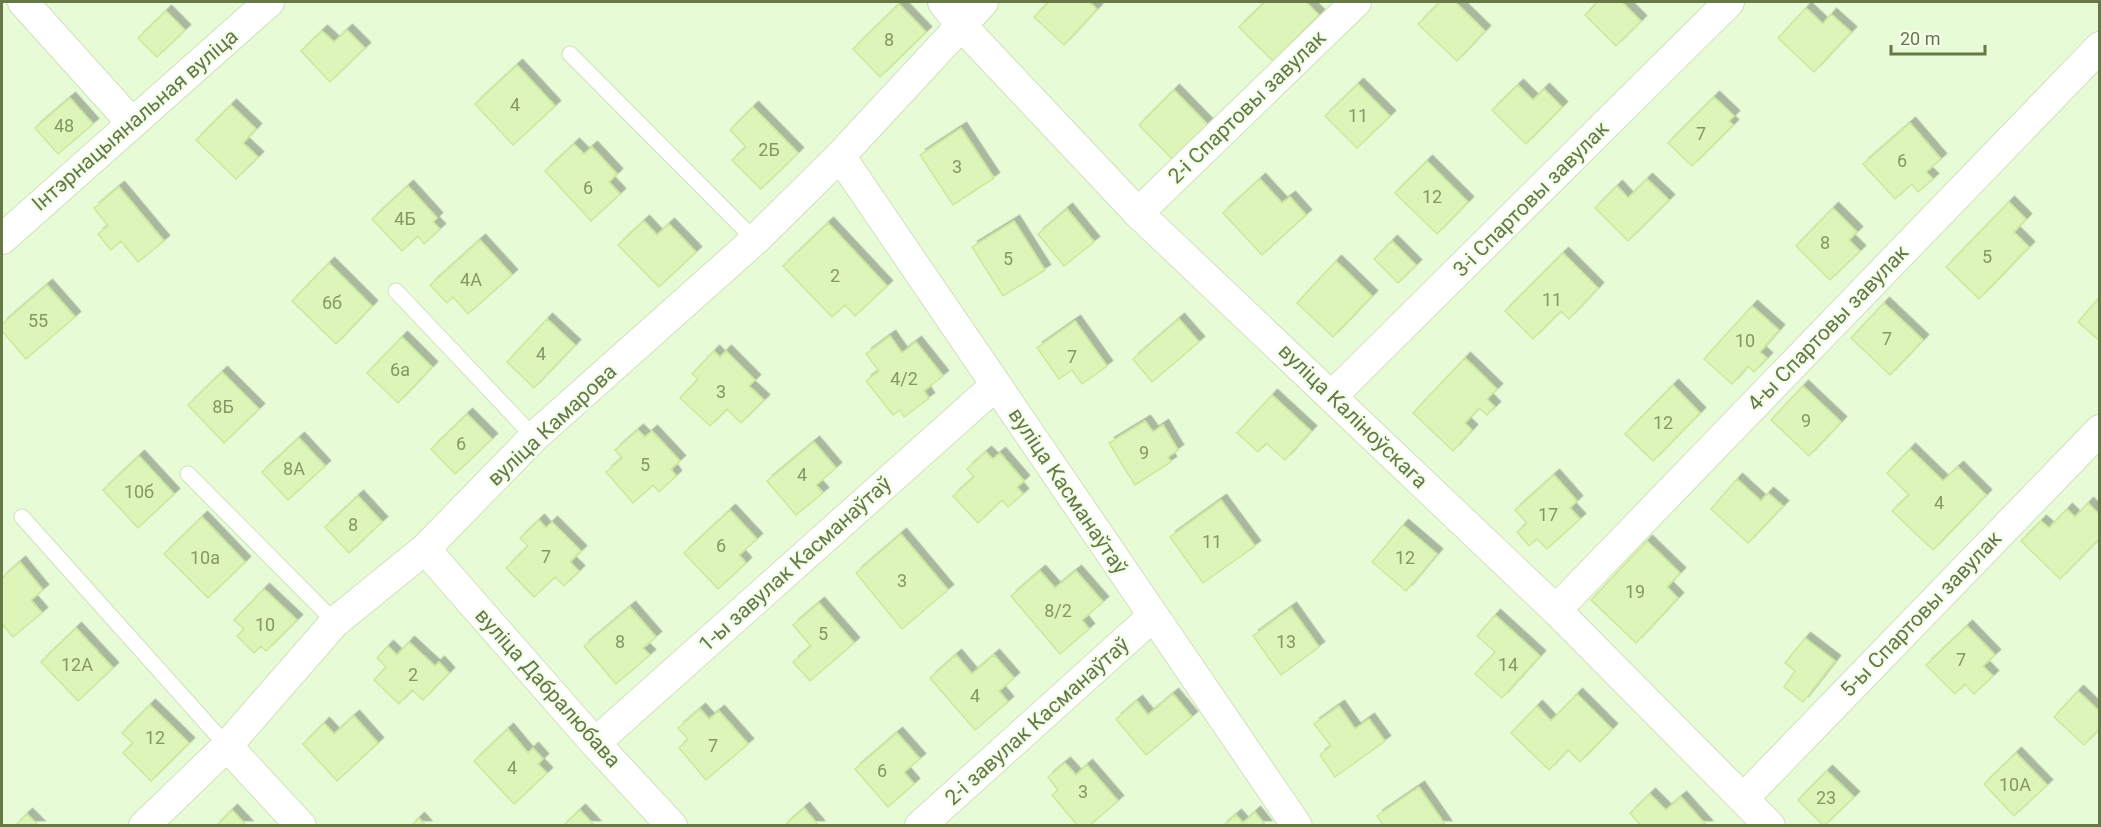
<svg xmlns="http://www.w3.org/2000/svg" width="2101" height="827" viewBox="0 0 2101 827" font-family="Roboto,sans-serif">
	<defs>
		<filter id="shadow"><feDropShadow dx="5.5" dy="-5.5" stdDeviation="0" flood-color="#0004"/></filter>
	</defs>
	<rect width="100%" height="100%" fill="#eefee4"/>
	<path fill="#e7fbd7" d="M2,2H2099V825H2Z"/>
	<path fill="#def5b9" stroke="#cbe999" stroke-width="1.5" filter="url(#shadow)" d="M1049,2H1089L1097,9L1064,45L1034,17Z
		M1265,2H1306L1319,15L1273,61L1239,27Z
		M1440,2H1455L1485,31L1457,61L1418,24Z
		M1598,2H1622L1641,21L1616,46L1585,15Z
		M899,4L926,32L880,77L853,49Z
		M1806,8L1823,24L1831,14L1851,32L1814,72L1778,38Z
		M166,11L185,30L157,57L138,38Z
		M347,30L365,48L330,82L301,51L322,31L334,42Z
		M517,65L555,106L513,145L475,104Z
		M1358,84L1390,116L1357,148L1325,116Z
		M1518,85L1533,100L1544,89L1562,107L1526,144L1492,110Z
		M1174,90L1208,125L1172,159L1139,125Z
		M1714,97L1734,116L1729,121L1733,125L1692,166L1668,143Z
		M70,98L93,124L58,154L35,128Z
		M231,105L256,129L243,143L258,157L236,179L196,140Z
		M753,107L798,153L761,189L732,160L746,147L730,130Z
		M1910,123L1941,159L1926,172L1933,179L1918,192L1912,184L1895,199L1863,164Z
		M961,128L994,178L953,205L920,155Z
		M574,144L584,154L592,147L617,174L609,182L620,194L591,221L545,171Z
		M1427,161L1468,202L1437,234L1395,193Z
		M1260,179L1282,203L1290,197L1306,215L1262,255L1223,213Z
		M1647,179L1669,200L1628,241L1595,208L1617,186L1628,198Z
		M408,186L437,218L433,222L440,229L424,244L418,236L402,251L372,219Z
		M119,187L164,241L138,262L121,241L111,250L98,234L108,226L94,208Z
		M2009,202L2026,219L2014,232L2029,247L1979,299L1946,267Z
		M1833,208L1857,232L1849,240L1860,251L1830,280L1796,246Z
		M1067,209L1094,242L1064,266L1038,234Z
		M644,221L657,235L669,224L696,252L659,287L618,245Z
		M1014,221L1045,270L1003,296L972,247Z
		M828,223L887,286L855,316L845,305L832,317L783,266Z
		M480,240L512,275L468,314L453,297L447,303L430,285Z
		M1392,241L1416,265L1398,283L1374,259Z
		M1563,253L1598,288L1569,319L1561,311L1533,339L1505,311Z
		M1336,261L1372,296L1333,337L1297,303Z
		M329,263L372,306L336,344L292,301Z
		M47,285L75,317L26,359L2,331V324Z
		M2100,297V341L2078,322Z
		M1884,303L1923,340L1890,375L1851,338Z
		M1752,306L1779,330L1760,352L1767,358L1754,372L1748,366L1732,384L1704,359Z
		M547,319L575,345L534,388L507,362Z
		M1179,319L1199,342L1152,382L1133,359Z
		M1075,321L1107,366L1082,384L1072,370L1059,379L1037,348Z
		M890,336L902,353L916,342L943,376L924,391L929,398L904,417L900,410L893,415L866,381L879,371L866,354Z
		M402,337L432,367L398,403L367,373Z
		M714,351L720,357L726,351L755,380L749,386L764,400L741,423L727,409L710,426L680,398L698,379L692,374Z
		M1465,358L1497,389L1487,399L1495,407L1487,415L1479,408L1465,423L1472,430L1453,451L1413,413Z
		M222,372L259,409L224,443L188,405Z
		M1673,385L1700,413L1653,461L1625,434Z
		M1803,386L1841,422L1809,456L1771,420Z
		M1272,395L1311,431L1285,460L1266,443L1258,452L1237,433Z
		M467,414L492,439L455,474L431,449Z
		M1145,421L1153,432L1163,425L1178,450L1168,457L1171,462L1135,485L1109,443Z
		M638,430L645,437L652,431L680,461L671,469L676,476L659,492L653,485L633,503L606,472L622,458L615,450Z
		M299,438L325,466L288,500L262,472Z
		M814,442L836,468L816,485L823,493L796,515L767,481Z
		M1910,449L1943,481L1958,467L1986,495L1933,550L1892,511L1909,495L1887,473Z
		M986,452L993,459L1000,453L1024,481L1017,487L1023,494L1008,507L1002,500L978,523L953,496L974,477L967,469Z
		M139,456L174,494L138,528L103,490Z
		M1554,475L1577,501L1570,508L1580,519L1547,549L1537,539L1529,546L1517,532L1527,523L1515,510Z
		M1737,479L1761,501L1768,493L1783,506L1748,543L1711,509Z
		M358,496L382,522L349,553L325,527Z
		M1221,500L1255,546L1203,583L1170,537Z
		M2088,503L2100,515V538L2060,579L2021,541L2041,521L2049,528L2067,509L2075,517Z
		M730,510L757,539L739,555L746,563L718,589L684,553Z
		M202,517L245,562L208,598L164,554Z
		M539,520L546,528L552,522L581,551L570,562L579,571L564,586L555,577L534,597L506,568L528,546L520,538Z
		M1403,525L1437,554L1406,591L1372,562Z
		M901,534L948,590L902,629L856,573Z
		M1647,541L1680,573L1667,587L1678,598L1636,643L1591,600Z
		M20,562L43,590L31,600L42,613L13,637L2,624V578Z
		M1040,571L1055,588L1076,571L1103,602L1082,620L1089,629L1060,654L1011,596Z
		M264,589L297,620L266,651L261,646L254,653L237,636L244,629L234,620Z
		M819,603L854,643L810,681L793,662L811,646L793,625Z
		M630,607L656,637L643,648L650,655L616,684L584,646Z
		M1291,608L1319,647L1281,675L1253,636Z
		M1495,615L1540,656L1502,698L1475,674L1495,652L1477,636Z
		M1967,626L1995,655L1983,666L1993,676L1974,694L1965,684L1955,694L1926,665Z
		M76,628L113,668L78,701L41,662Z
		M1805,638L1835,661L1803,702L1784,687L1795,671L1785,663Z
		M409,642L435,666L439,662L449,673L423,700L412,690L399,704L374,680L386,667L377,658L388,646L397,655Z
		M956,655L972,674L994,655L1014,678L999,691L1008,702L975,730L930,678Z
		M2078,691L2100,712V728L2084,745L2054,717Z
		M1173,694L1192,717L1146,755L1116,719L1137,701L1148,715Z
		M1577,694L1612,729L1580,762L1568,750L1549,770L1511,733L1537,706L1551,721Z
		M150,705L189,743L151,781L123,753L133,743L122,733Z
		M1339,706L1355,729L1369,719L1385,741L1335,777L1320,755L1331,746L1314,724Z
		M700,709L709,719L719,711L748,744L706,780L679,748L688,739L678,728Z
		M354,716L378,743L337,781L303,744L324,723L334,734Z
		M508,729L528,753L533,748L543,759L538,764L547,773L514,804L474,761Z
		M897,733L920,759L904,772L914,784L888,807L855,769Z
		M2016,753L2047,785L2014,816L1984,784Z
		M1065,763L1076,775L1087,765L1118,801L1089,826H1078L1052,795L1058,790L1048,777Z
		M1827,771L1854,797L1824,826L1798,800Z
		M1419,787L1446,826H1384L1377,816Z
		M1650,794L1666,810L1681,797L1707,826H1641L1630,813Z
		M804,808L819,826H784Z
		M232,810L247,826H216Z
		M580,810L595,826H563Z
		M1255,812L1266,826H1223L1236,815L1243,823Z
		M27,814L39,826H15Z
		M419,818L426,826H411Z"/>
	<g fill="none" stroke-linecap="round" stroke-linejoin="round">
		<g stroke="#d0e1bb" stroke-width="17">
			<path id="lane" d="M570,54L755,240
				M396,291L534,437
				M188,474L335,622
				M22,517L227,746"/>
		</g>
		<g stroke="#d0e1bb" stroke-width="32">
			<path id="street" d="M23,2L132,123
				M943,2L960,24L1138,213L1556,610L1770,826
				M840,156L1297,826
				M1138,213L1356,2
				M2,239L269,2
				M1332,396L1729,2
				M425,549L595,743L672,826
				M1556,610L2100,47
				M595,743L996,385
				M227,746L301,826
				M1743,799L2100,430
				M144,826L227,746L335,622L425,549L534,437L755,240L840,156L983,2
				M920,826L1153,616"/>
		</g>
		<use href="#lane" stroke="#fff" stroke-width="15"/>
		<use href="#street" stroke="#fff" stroke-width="30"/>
	</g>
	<g text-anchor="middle" stroke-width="4.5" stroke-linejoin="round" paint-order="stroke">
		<g font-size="18" fill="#859764">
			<text x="889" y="46">8</text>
			<text x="515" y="111">4</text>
			<text x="1358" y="122">11</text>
			<text x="64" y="132">48</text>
			<text x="1701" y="140">7</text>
			<text x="769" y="156">2Б</text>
			<text x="1902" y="167">6</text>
			<text x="957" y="173">3</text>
			<text x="588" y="194">6</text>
			<text x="1432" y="203">12</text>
			<text x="405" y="225">4Б</text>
			<text x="1825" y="249">8</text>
			<text x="1987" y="263">5</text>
			<text x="1008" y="265">5</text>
			<text x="835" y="282">2</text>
			<text x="471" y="286">4А</text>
			<text x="1552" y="306">11</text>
			<text x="332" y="309">6б</text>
			<text x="38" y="327">55</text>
			<text x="1887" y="345">7</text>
			<text x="1745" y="347">10</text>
			<text x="541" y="360">4</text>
			<text x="1072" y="363">7</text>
			<text x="400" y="376">6а</text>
			<text x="904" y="385">4/2</text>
			<text x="721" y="398">3</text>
			<text x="223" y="413">8Б</text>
			<text x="1806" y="427">9</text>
			<text x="1663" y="429">12</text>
			<text x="461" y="450">6</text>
			<text x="1144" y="459">9</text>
			<text x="645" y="471">5</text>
			<text x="294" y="475">8А</text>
			<text x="802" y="481">4</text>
			<text x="139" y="498">10б</text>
			<text x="1939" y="509">4</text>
			<text x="1548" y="521">17</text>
			<text x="353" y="531">8</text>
			<text x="1212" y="548">11</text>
			<text x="721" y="552">6</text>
			<text x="546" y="563">7</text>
			<text x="205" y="564">10а</text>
			<text x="1405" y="564">12</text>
			<text x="902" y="587">3</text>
			<text x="1635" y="598">19</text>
			<text x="1058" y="617">8/2</text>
			<text x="265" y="631">10</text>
			<text x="823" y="640">5</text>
			<text x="620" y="648">8</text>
			<text x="1286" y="648">13</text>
			<text x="1961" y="666">7</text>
			<text x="77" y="671">12А</text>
			<text x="1508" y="671">14</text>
			<text x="413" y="681">2</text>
			<text x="975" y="702">4</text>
			<text x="155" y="744">12</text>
			<text x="713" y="752">7</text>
			<text x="512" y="774">4</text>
			<text x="882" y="777">6</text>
			<text x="2015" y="791">10А</text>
			<text x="1083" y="798">3</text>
			<text x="1826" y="804">23</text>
		</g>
		<g font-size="21" fill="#677847" stroke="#f3ffeb">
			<text transform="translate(1247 107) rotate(-44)" y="7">2-і Спартовы завулак</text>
			<text transform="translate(135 120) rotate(-41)" y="7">Інтэрнацыянальная вуліца</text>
			<text transform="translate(1531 199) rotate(-45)" y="7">3-і Спартовы завулак</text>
			<text transform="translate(1828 328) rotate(-46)" y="7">4-ы Спартовы завулак</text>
			<text transform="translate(1353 416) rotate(44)" y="7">вуліца Каліноўскага</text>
			<text transform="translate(552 425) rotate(-43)" y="7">вуліца Камарова</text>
			<text transform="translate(1068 491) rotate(56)" y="7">вуліца Касманаўтаў</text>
			<text transform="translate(795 564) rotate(-42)" y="7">1-ы завулак Касманаўтаў</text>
			<text transform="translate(1921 614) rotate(-46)" y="7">5-ы Спартовы завулак</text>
			<text transform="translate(548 688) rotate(48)" y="7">вуліца Дабралюбава</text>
			<text transform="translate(1037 721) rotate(-42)" y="7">2-і завулак Касманаўтаў</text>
		</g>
	</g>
	<rect width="2101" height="827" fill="none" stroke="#677847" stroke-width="6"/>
	<path d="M1891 45v9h94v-9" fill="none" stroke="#677847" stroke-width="3"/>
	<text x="1900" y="45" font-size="18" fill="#677847" stroke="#f3ffeb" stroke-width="4.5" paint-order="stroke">20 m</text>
</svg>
